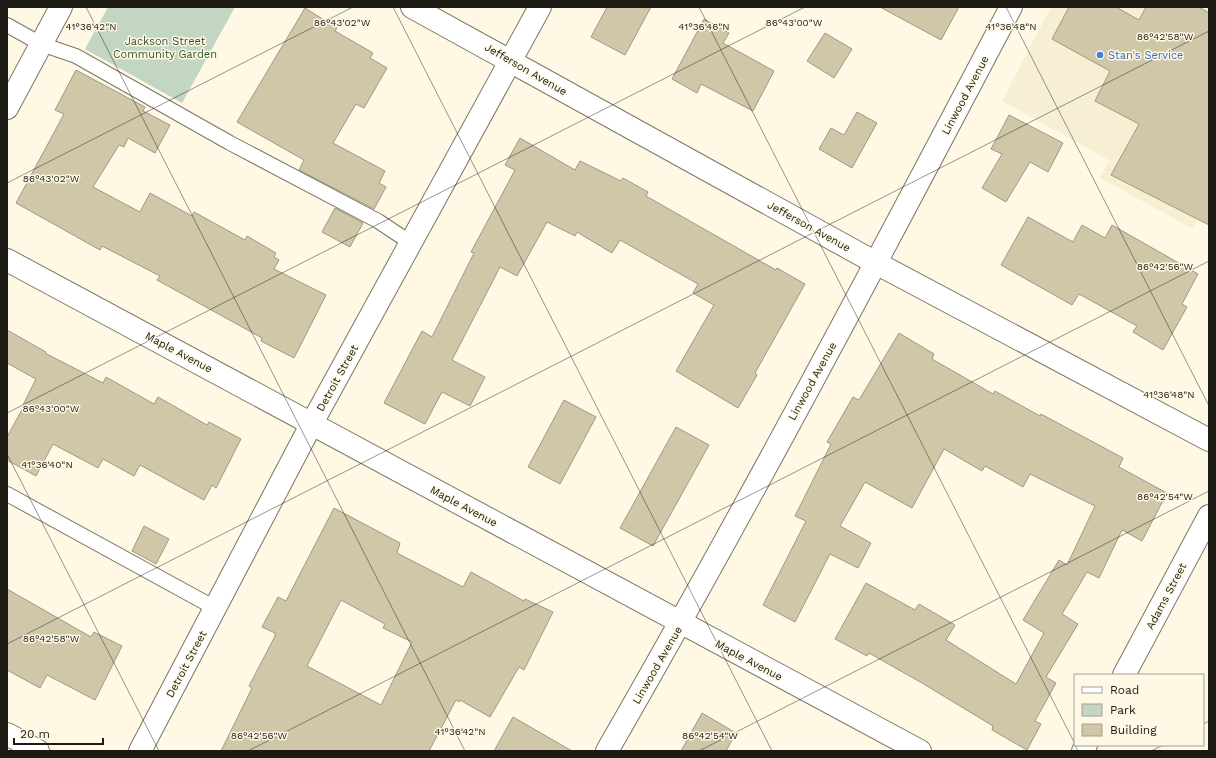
<svg xmlns="http://www.w3.org/2000/svg" width="1216" height="758" viewBox="0 0 1216 758" font-family="'Work Sans',sans-serif">
	<rect width="100%" height="100%" fill="#fef8e5"/>
	<path fill="#f7efd4" d="M1051,7H1209V199L1193,229L1100,178L1109,160L1002,101Z"/>
	<path fill="#c3d5c3" d="M108,7H235L182,103L85,49Z"/>
	<path fill="#cfc7a8" stroke="#9e9987" fill-rule="evenodd" d="M607,7H651L625,55L591,37Z
		M880,7H959L941,40Z
		M1069,7H1116L1139,20L1146,7H1199L1209,13V225L1111,175L1139,124L1095,101L1110,71L1052,39Z
		M305,8L337,28L335,31L373,53L370,58L387,68L364,108L356,104L333,143L385,171L379,183L386,187L374,209L299,170L304,160L237,122Z
		M704,19L729,33L723,43L774,71L753,111L701,84L697,93L672,79Z
		M825,33L852,49L834,78L807,61Z
		M76,70L145,107L143,111L170,125L155,153L128,138L124,147L119,145L93,187L140,212L150,193L192,216L194,212L245,240L247,236L276,253L274,257L279,260L274,269L326,295L294,358L261,341L262,338L157,280L160,276L102,246L100,250L16,203L64,114L55,110Z
		M857,112L877,123L852,168L819,149L831,128L844,135Z
		M1009,115L1063,143L1048,172L1030,162L1006,202L982,188L1002,154L991,149Z
		M520,138L575,170L580,161L621,181L623,178L648,192L646,196L776,270L777,268L805,284L755,373L757,375L738,408L676,371L714,305L693,293L698,284L620,240L612,253L577,232L575,236L547,222L517,276L500,267L452,360L485,377L470,406L442,392L425,424L384,403L422,331L432,337L474,253L471,252L515,170L505,165Z
		M335,208L363,223L350,247L322,232Z
		M1028,217L1073,242L1082,225L1105,238L1112,225L1198,274L1182,304L1187,307L1163,350L1133,332L1137,326L1079,294L1072,305L1001,265Z
		M7,330L46,352L45,353L103,383L106,377L154,404L158,397L207,425L209,422L241,439L216,488L212,485L204,500L140,465L134,476L103,459L98,468L53,444L36,476L7,460V437L24,406L23,405L36,379L7,363Z
		M899,333L934,354L932,359L993,394L995,391L1040,416L1041,414L1123,458L1119,467L1167,493L1142,541L1122,530L1099,578L1087,572L1062,614L1078,624L1046,677L1056,683L1035,721L1041,724L1027,750L992,730L993,726L922,683L869,653L867,656L835,639L866,583L915,610L919,604L955,625L946,640L1016,684L1044,633L1023,620L1059,560L1067,565L1095,506L1030,474L1023,487L985,466L982,471L944,449L912,508L865,482L840,526L871,543L858,568L830,554L795,622L763,605L806,521L795,516L831,444L827,442L853,397L859,400Z
		M564,400L596,417L560,484L528,467Z
		M676,427L709,445L653,546L620,528Z
		M334,508L400,543L397,553L463,587L471,572L524,601L525,599L553,612L524,670L519,667L490,717L460,700L459,702L456,700L429,751H221L252,688L249,686L275,636V633L262,627L278,597L286,601ZM341,600L385,624L383,628L412,642L381,705L307,666Z
		M144,526L169,539L156,564L132,551Z
		M7,589L91,637L94,632L122,646L95,700L47,675L40,688L7,670Z
		M702,713L736,733L726,751H681Z
		M513,717L572,751H494Z"/>
	<g fill="none" stroke-linecap="round" stroke-linejoin="round">
		<g stroke="#7b7665" stroke-width="16">
			<path id="service" d="M7,25L41,44L76,56L230,143L378,221L411,243
				M7,494L215,608"/>
		</g>
		<g stroke="#7b7665" stroke-width="24">
			<path id="minor" d="M7,108L61,7
				M7,260L920,751
				M1124,675L1209,516
				M7,734L38,751
				M140,751L312,423L540,7
				M607,751C748,506 880,256 1011,7
				M1083,751L1086,745"/>
		</g>
		<g stroke="#7b7665" stroke-width="24">
			<path id="tertiary" d="M412,7L876,263L1209,440"/>
		</g>
		<use href="#service" stroke="#fff" stroke-width="14"/>
		<use href="#minor" stroke="#fff" stroke-width="22"/>
		<use href="#tertiary" stroke="#fff" stroke-width="22"/>
	</g>
	<path fill="none" stroke="#1c1a13" stroke-width="1" stroke-opacity="0.45" d="M86,7L465,751M393,7L772,751M699,7L1075,744M1006,7L1209,406M7,183L353,7M7,413L805,7M7,454L159,751M7,644L1209,31M1203,724L1209,721M1075,745L1078,751M248,751L1209,261M699,751L1209,491M1151,751L1163,745"/>
	<circle fill="#3f7fe0" stroke="#fef8e5" stroke-width="1.5" cx="1100" cy="55" r="4"/>
	<g text-anchor="middle" stroke-width="3" stroke-linejoin="round" paint-order="stroke">
		<g font-size="11" fill="#305632" stroke="#fef8e5">
			<text x="165" y="45">Jackson Street<tspan x="165" dy="13">Community Garden</tspan></text>
		</g>
		<g font-size="11" fill="#366cbe" stroke="#fef8e5" text-anchor="start">
			<text x="1108" y="59">Stan's Service</text>
		</g>
		<g font-size="11" fill="#1c1a13" stroke="#fef8e5">
			<text transform="translate(526 69) rotate(30)" y="4">Jefferson Avenue</text>
			<text transform="translate(965 95) rotate(-62)" y="4">Linwood Avenue</text>
			<text transform="translate(809 226) rotate(29)" y="4">Jefferson Avenue</text>
			<text transform="translate(179 352) rotate(28)" y="4">Maple Avenue</text>
			<text transform="translate(337 378) rotate(-61)" y="4">Detroit Street</text>
			<text transform="translate(812 381) rotate(-61)" y="4">Linwood Avenue</text>
			<text transform="translate(464 506) rotate(28)" y="4">Maple Avenue</text>
			<text transform="translate(1166 596) rotate(-62)" y="4">Adams Street</text>
			<text transform="translate(749 660) rotate(28)" y="4">Maple Avenue</text>
			<text transform="translate(186 664) rotate(-62)" y="4">Detroit Street</text>
			<text transform="translate(657 665) rotate(-60)" y="4">Linwood Avenue</text>
		</g>
	</g>
	<g font-size="10" text-anchor="middle" fill="#1c1a13" stroke="#fef8e5" stroke-width="3" stroke-linejoin="round" paint-order="stroke">
		<text x="342" y="26">86°43'02"W</text>
		<text x="794" y="26">86°43'00"W</text>
		<text x="91" y="30">41°36'42"N</text>
		<text x="704" y="30">41°36'46"N</text>
		<text x="1011" y="30">41°36'48"N</text>
		<text x="1165" y="40">86°42'58"W</text>
		<text x="51" y="182">86°43'02"W</text>
		<text x="1165" y="270">86°42'56"W</text>
		<text x="1169" y="398">41°36'48"N</text>
		<text x="51" y="412">86°43'00"W</text>
		<text x="47" y="468">41°36'40"N</text>
		<text x="1165" y="500">86°42'54"W</text>
		<text x="51" y="642">86°42'58"W</text>
		<text x="460" y="735">41°36'42"N</text>
		<text x="259" y="739">86°42'56"W</text>
		<text x="710" y="739">86°42'54"W</text>
	</g>
	<rect width="1216" height="758" fill="none" stroke="#1c1a13" stroke-width="16"/>
	<rect x="1074" y="674" width="130" height="72" fill="#fef8e5" stroke="#a49f91"/>
	<rect x="1082" y="687" width="20" height="6" fill="#ffffff" stroke="#a49f91"/>
	<text x="1110" y="694" font-size="12" fill="#1c1a13">Road</text>
	<rect x="1082" y="704" width="20" height="12" fill="#c3d5c3" stroke="#a49f91"/>
	<text x="1110" y="714" font-size="12" fill="#1c1a13">Park</text>
	<rect x="1082" y="724" width="20" height="12" fill="#cfc7a8" stroke="#a49f91"/>
	<text x="1110" y="734" font-size="12" fill="#1c1a13">Building</text>
	<path d="M14 738v6h89v-6" fill="none" stroke="#1c1a13" stroke-width="2"/>
	<text x="20" y="738" font-size="12" fill="#1c1a13" stroke="#fef8e5" stroke-width="3" paint-order="stroke">20 m</text>
</svg>
